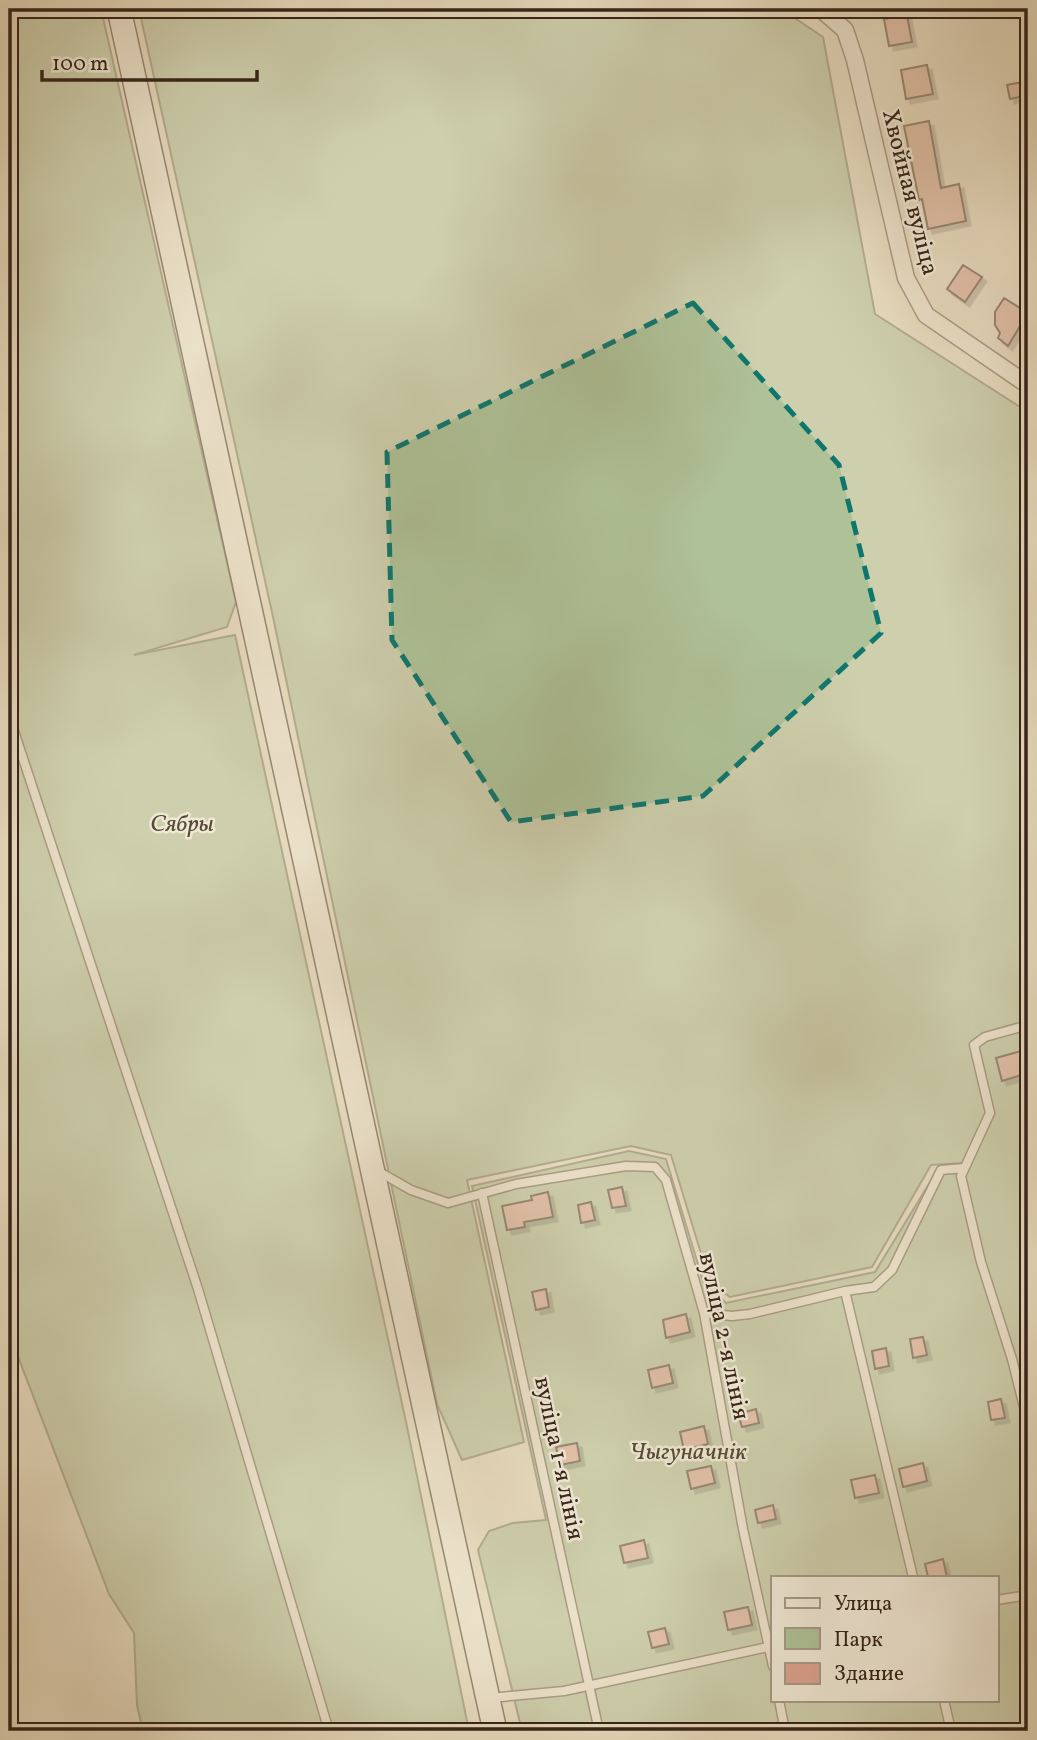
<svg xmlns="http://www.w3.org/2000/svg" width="1037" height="1740" viewBox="0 0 1037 1740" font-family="Vollkorn,serif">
	<defs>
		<filter id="shadow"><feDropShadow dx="4.5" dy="4.5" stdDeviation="0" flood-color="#0004"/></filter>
	</defs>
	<rect width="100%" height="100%" fill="#e7dbbf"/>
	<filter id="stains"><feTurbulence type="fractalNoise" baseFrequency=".00286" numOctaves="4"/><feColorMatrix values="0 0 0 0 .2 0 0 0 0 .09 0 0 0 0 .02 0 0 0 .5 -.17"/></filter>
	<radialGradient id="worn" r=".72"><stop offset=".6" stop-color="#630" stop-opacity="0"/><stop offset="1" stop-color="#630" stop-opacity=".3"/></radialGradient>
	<path fill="#afc197" stroke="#737358" stroke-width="2" fill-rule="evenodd" d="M9,9H101L236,602L227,627L134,655L235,635L406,1422L469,1731H143L137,1705L134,1633L109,1594L9,1333Z
		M139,9H781L823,37L875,314L1028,412V1731H522L478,1550L489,1531L513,1523L546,1520L472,1186L629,1151L666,1159L704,1284L726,1303L875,1272L935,1174L967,1171L981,1123L964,1163L931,1165L872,1267L730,1297L710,1283L671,1155L631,1146L467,1180L524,1442L462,1460L437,1404L273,617ZM773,1577H997V1700H773Z"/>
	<path fill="#dba28e" stroke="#372518" stroke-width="2" filter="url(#shadow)" d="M907,15L912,42L889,46L884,19Z
		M927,65L933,94L906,99L901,70Z
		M1027,81L1028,95L1010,99L1007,85Z
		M929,121L941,188L959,184L966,221L928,229L922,199L919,200L904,126Z
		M963,265L982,277L965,302L947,289Z
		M1004,298L1028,313L1008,346L998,338L1000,333L995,325V312Z
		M1021,1051L1028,1073L1002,1081L996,1058Z
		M622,1187L626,1206L612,1208L608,1190Z
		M548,1192L553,1217L524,1222L525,1227L507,1230L502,1206L532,1200L531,1196Z
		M591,1202L595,1220L581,1223L578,1205Z
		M546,1289L549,1307L536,1310L532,1292Z
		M686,1314L690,1332L666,1338L663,1320Z
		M923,1337L927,1355L913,1358L910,1339Z
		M886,1348L889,1366L875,1369L872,1351Z
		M669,1365L673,1383L652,1388L648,1370Z
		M1001,1399L1005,1418L991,1420L988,1402Z
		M756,1409L759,1423L742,1427L738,1414Z
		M704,1426L708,1444L684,1450L680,1432Z
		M577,1443L580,1461L560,1465L556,1447Z
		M923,1463L927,1481L903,1487L899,1469Z
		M711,1466L715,1483L691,1489L687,1471Z
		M875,1475L879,1493L855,1498L851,1480Z
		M773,1505L776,1519L758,1523L755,1510Z
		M644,1540L648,1558L624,1563L620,1546Z
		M943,1559L947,1577H928L925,1564Z
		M748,1607L752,1625L728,1630L724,1612Z
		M665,1628L669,1644L652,1648L648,1632Z"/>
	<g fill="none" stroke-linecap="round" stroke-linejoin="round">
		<g stroke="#635242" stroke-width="11">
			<path id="service" d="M9,716L198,1289L329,1731
				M1028,1025L985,1037L974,1045L990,1113L961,1176L981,1262L1012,1359L1028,1423
				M376,1170L411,1190L448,1203L516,1184L626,1166L655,1167L666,1180L704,1313L743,1529L773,1666
				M482,1193L599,1731
				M845,1291L913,1577
				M704,1313L732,1316L750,1314L845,1291L874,1287L892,1270L941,1170L964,1168
				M997,1600L1028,1595
				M490,1698L564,1691L773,1646
				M779,1700L785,1731
				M944,1700L951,1731"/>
		</g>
		<g stroke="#635242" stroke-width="19">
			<path id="minor" d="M821,9L845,30L855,60L906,278L926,315L1028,385"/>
		</g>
		<g stroke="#372518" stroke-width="26">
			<path id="secondary" d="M119,9L495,1731"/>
		</g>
		<use href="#service" stroke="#efe8d5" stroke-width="8"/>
		<use href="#minor" stroke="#efe8d5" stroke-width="16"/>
		<use href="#secondary" stroke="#efe8d5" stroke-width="23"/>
	</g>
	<path d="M0 0H1037V1740H0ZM693,303L839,465L881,633L703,796L511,822L392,640L387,452Z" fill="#e7dbbf" fill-opacity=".55" fill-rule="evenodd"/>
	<path fill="none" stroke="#0f766e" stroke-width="5" stroke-dasharray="14 9" stroke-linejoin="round" d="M693,303L839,465L881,633L703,796L511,822L392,640L387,452Z"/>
	<g text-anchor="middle" stroke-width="5" stroke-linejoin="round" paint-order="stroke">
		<g font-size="24" fill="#372518" stroke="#efe8d5">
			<text transform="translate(911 192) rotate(76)" y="8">Хвойная вуліца</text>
			<text transform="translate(725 1336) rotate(78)" y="8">вуліца 2-я лінія</text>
			<text transform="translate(560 1458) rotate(78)" y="8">вуліца 1-я лінія</text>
		</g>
		<g font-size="24" font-style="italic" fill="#554c38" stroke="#efe8d5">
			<text x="182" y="831">Сябры</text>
			<text x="688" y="1459">Чыгуначнік</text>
		</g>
	</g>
	<rect width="1037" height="1740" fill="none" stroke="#e7dbbf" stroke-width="35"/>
	<rect x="10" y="10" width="1016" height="1719" fill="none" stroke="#372518" stroke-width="3.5"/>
	<rect x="18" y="18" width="1002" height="1705" fill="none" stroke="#372518" stroke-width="2"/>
	<rect x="771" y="1576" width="228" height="126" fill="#efe8d5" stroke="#a59a89" stroke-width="2"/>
	<rect x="785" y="1598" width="35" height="10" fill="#efe8d5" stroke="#a59a89" stroke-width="2"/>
	<text x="834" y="1610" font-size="21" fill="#372518">Улица</text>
	<rect x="785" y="1628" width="35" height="21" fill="#afc197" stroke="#a59a89" stroke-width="2"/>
	<text x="834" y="1646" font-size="21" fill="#372518">Парк</text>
	<rect x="785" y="1663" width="35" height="21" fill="#dba28e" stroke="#a59a89" stroke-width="2"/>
	<text x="834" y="1680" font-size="21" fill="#372518">Здание</text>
	<path d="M42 70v10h215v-10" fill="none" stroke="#372518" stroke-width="3.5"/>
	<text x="52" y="70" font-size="21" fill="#372518" stroke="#efe8d5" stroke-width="5" paint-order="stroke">100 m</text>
	<rect width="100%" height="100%" filter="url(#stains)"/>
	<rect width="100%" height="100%" fill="url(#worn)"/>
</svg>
